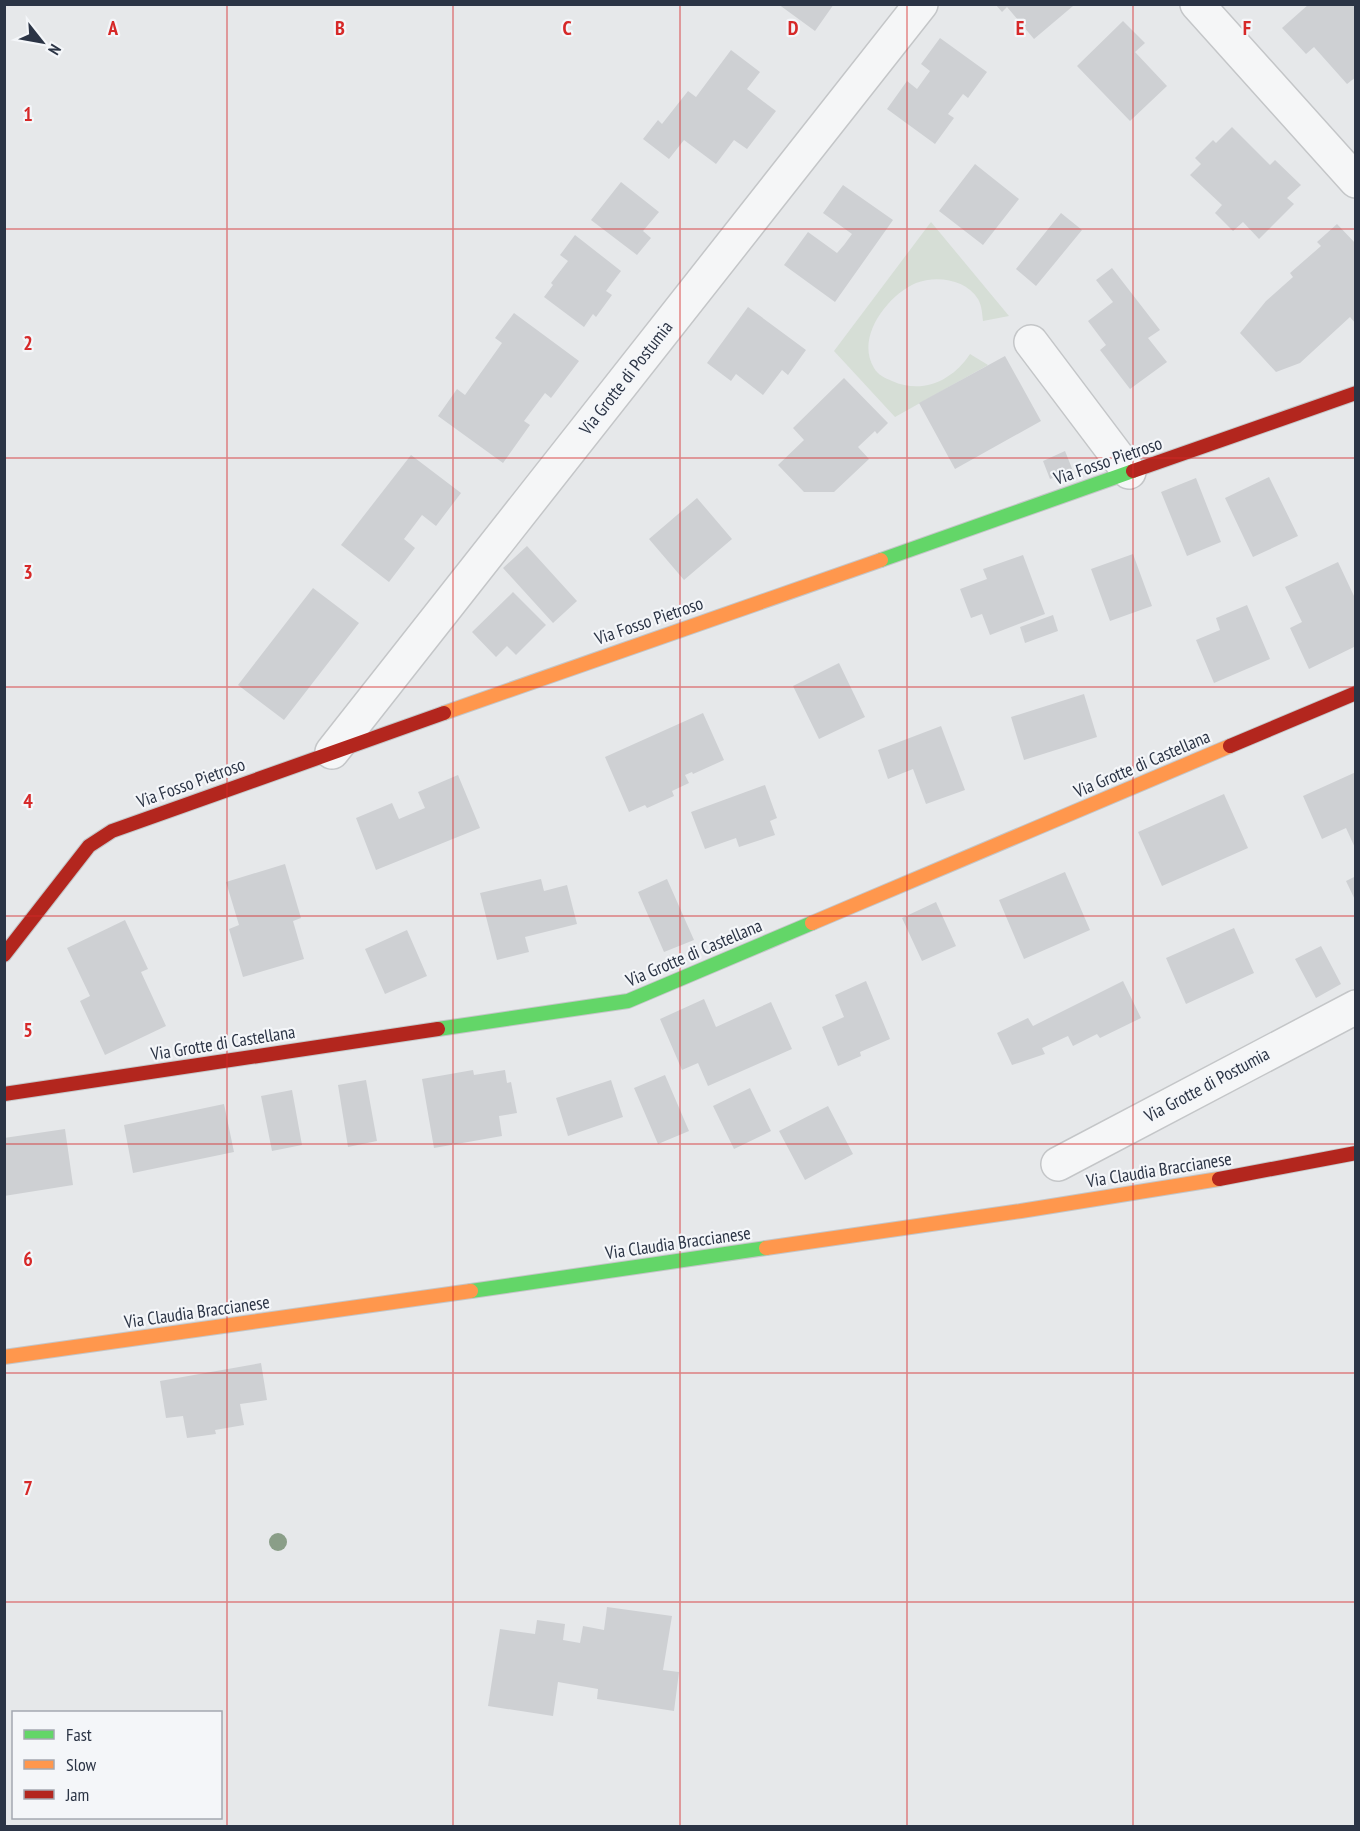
<svg xmlns="http://www.w3.org/2000/svg" width="1360" height="1831" viewBox="0 0 1360 1831" font-family="'PT Sans Narrow',sans-serif">
	<rect width="100%" height="100%" fill="#e6e8ea"/>
	<path fill="#d6ded6" d="M931,222L1009,316L983,321C982,313 982,306 978,299C966,279 936,275 916,283C888,295 855,337 874,368C878,375 885,378 892,381C923,395 953,380 970,354L988,365L895,417L834,351Z"/>
	<path fill="#ced0d3" d="M778,4H834L815,31Z
		M1309,4H1356V77L1347,84L1314,47L1306,54L1282,28Z
		M996,5H1071L1073,6L1034,39L1007,7L1002,12Z
		M1123,21L1145,43L1135,52L1167,86L1130,121L1077,66Z
		M940,38L987,72L968,98L963,94L948,114L954,118L935,144L887,109L907,81L917,89L930,71L921,64Z
		M731,50L760,72L747,89L776,111L747,149L734,140L716,164L684,140L669,159L643,139L658,120L662,124L688,91L696,97Z
		M1232,127L1270,165L1275,160L1301,185L1287,198L1294,204L1259,239L1243,222L1233,231L1215,213L1222,205L1190,175L1201,164L1195,158L1213,140L1216,143Z
		M975,164L1019,199L983,245L939,211Z
		M621,182L659,212L643,231L651,238L637,255L591,220Z
		M843,185L893,220L835,302L784,265L808,232L837,253L844,245L852,234L823,213Z
		M1061,213L1082,230L1036,286L1016,269Z
		M1337,224L1356,244V324L1350,317L1300,363L1276,372L1240,333L1266,301L1293,277L1290,273L1321,246L1317,242Z
		M575,235L621,271L606,291L612,295L596,317L593,314L584,327L544,297L553,285L551,283L568,261L560,255Z
		M1112,268L1160,330L1148,338L1167,362L1130,389L1100,350L1106,345L1088,321L1113,302L1096,280Z
		M748,307L806,350L788,375L782,370L763,395L736,374L731,381L707,363Z
		M514,313L579,361L551,398L545,393L524,421L530,425L503,463L438,416L457,389L465,395L502,343L495,338Z
		M1005,356L1041,421L955,469L919,403Z
		M844,378L888,423L877,434L875,431L858,447L869,459L834,492H804L778,465L804,440L793,428Z
		M1065,451L1073,471L1050,479L1043,461Z
		M411,455L461,493L436,526L422,515L404,539L415,548L389,582L341,545Z
		M1269,477L1298,536L1253,557L1225,498Z
		M1196,478L1221,542L1187,556L1161,492Z
		M697,498L732,539L684,580L649,539Z
		M527,546L577,601L553,623L503,568Z
		M1133,554L1152,606L1110,621L1091,569Z
		M1023,555L1045,614L990,635L982,614L971,618L960,589L987,579L983,569Z
		M1338,562L1354,596L1356,595V646L1309,669L1290,628L1302,622L1285,587Z
		M313,588L359,623L284,720L238,685Z
		M513,592L546,625L516,655L507,646L496,657L472,632Z
		M1247,605L1270,659L1214,683L1196,640L1220,630L1216,618Z
		M1053,615L1058,631L1025,643L1020,627Z
		M839,663L865,717L819,739L793,686Z
		M1084,694L1097,737L1024,760L1011,717Z
		M703,713L724,760L693,774L692,772L685,775L689,783L672,791L674,796L647,808L645,805L629,812L605,757Z
		M941,726L965,790L926,804L913,769L888,779L878,750Z
		M1356,772V850L1346,828L1322,839L1303,796Z
		M458,775L480,828L376,870L356,818L392,803L399,819L425,808L418,792Z
		M765,785L777,818L770,821L775,835L739,847L736,838L705,849L691,812Z
		M1224,794L1248,848L1162,886L1138,832Z
		M285,864L301,918L293,921L304,959L243,977L229,929L239,925L226,882Z
		M1065,872L1090,930L1024,959L999,900Z
		M1356,876V902L1346,881Z
		M541,879L544,891L567,885L577,924L525,937L529,952L497,960L480,893Z
		M667,879L694,940L664,952L638,892Z
		M936,902L956,946L922,961L902,918Z
		M125,920L148,969L141,972L166,1026L105,1055L80,1001L90,996L67,948Z
		M1234,928L1254,973L1186,1004L1166,958Z
		M407,930L427,976L385,994L365,949Z
		M1321,946L1341,984L1316,998L1295,959Z
		M866,981L890,1039L860,1052L861,1056L838,1066L822,1027L844,1017L835,995Z
		M1123,981L1141,1018L1100,1038L1097,1034L1073,1046L1068,1036L1042,1048L1045,1054L1012,1065L997,1033L1028,1018L1033,1026Z
		M704,999L716,1027L771,1002L792,1049L708,1086L698,1063L682,1070L660,1019Z
		M473,1070L474,1075L505,1070L507,1083L511,1082L517,1113L499,1116L502,1136L434,1148L422,1079Z
		M665,1075L689,1131L658,1144L634,1088Z
		M366,1080L377,1141L348,1147L338,1085Z
		M611,1080L623,1117L568,1136L556,1098Z
		M750,1088L771,1131L734,1149L713,1106Z
		M292,1090L302,1145L272,1151L261,1096Z
		M224,1104L234,1152L133,1173L124,1125Z
		M828,1106L853,1154L805,1180L779,1131Z
		M65,1129L73,1185L4,1196V1138Z
		M261,1363L267,1400L240,1404L244,1425L215,1430L216,1434L187,1438L183,1416L166,1418L160,1381Z
		M607,1607L672,1616L663,1670L679,1672L674,1711L597,1699L598,1689L558,1682L553,1716L488,1706L500,1629L535,1634L537,1620L565,1624L563,1640L580,1643L583,1626L604,1630Z"/>
	<g fill="none" stroke-linecap="round" stroke-linejoin="round">
		<g stroke="#c4c6c8" stroke-width="36">
			<path id="street" d="M1197,4L1356,181
				M1031,342L1129,472
				M332,752L921,4
				M1058,1164L1356,1007"/>
		</g>
		<g stroke="#c4c6c8" stroke-width="16">
			<path id="fast" d="M881,560L1133,471
				M438,1029L628,1001L812,923
				M471,1291L766,1248"/>
		</g>
		<g stroke="#c4c6c8" stroke-width="16">
			<path id="slow" d="M444,713L881,560
				M812,923L1230,746
				M766,1248L1021,1211L1219,1179
				M4,1357L471,1291"/>
		</g>
		<g stroke="#c4c6c8" stroke-width="16">
			<path id="jam" d="M1133,471L1356,393
				M1230,746L1356,693
				M4,955L89,846L112,831L444,713
				M4,1094L438,1029
				M1219,1179L1356,1153"/>
		</g>
		<use href="#street" stroke="#f5f6f7" stroke-width="33"/>
		<use href="#fast" stroke="#63d668" stroke-width="14"/>
		<use href="#slow" stroke="#ff974d" stroke-width="14"/>
		<use href="#jam" stroke="#b3261e" stroke-width="14"/>
	</g>
	<circle fill="#8a9e88" cx="278" cy="1542" r="9"/>
	<path fill="none" stroke="#d62828" stroke-width="1.5" stroke-opacity="0.55" d="M227,4V1826M453,4V1826M680,4V1826M907,4V1826M1133,4V1826M4,229H1356M4,458H1356M4,687H1356M4,916H1356M4,1144H1356M4,1373H1356M4,1602H1356"/>
	<g text-anchor="middle" stroke-width="4.5" stroke-linejoin="round" paint-order="stroke">
		<g font-size="18" fill="#2b3445" stroke="#f4f6f9">
			<text transform="translate(626 378) rotate(-52)" y="6">Via Grotte di Postumia</text>
			<text transform="translate(1108 461) rotate(-19)" y="6">Via Fosso Pietroso</text>
			<text transform="translate(649 621) rotate(-19)" y="6">Via Fosso Pietroso</text>
			<text transform="translate(1142 764) rotate(-23)" y="6">Via Grotte di Castellana</text>
			<text transform="translate(191 783) rotate(-20)" y="6">Via Fosso Pietroso</text>
			<text transform="translate(694 953) rotate(-23)" y="6">Via Grotte di Castellana</text>
			<text transform="translate(223 1043) rotate(-9)" y="6">Via Grotte di Castellana</text>
			<text transform="translate(1207 1085) rotate(-28)" y="6">Via Grotte di Postumia</text>
			<text transform="translate(1159 1170) rotate(-9)" y="6">Via Claudia Braccianese</text>
			<text transform="translate(678 1243) rotate(-8)" y="6">Via Claudia Braccianese</text>
			<text transform="translate(197 1312) rotate(-8)" y="6">Via Claudia Braccianese</text>
		</g>
	</g>
	<g font-size="20" text-anchor="middle" font-weight="bold" fill="#d62828" stroke="#f4f6f9" stroke-width="4.5" stroke-linejoin="round" paint-order="stroke">
		<text x="113" y="35">A</text>
		<text x="340" y="35">B</text>
		<text x="567" y="35">C</text>
		<text x="793" y="35">D</text>
		<text x="1020" y="35">E</text>
		<text x="1247" y="35">F</text>
		<text x="28" y="121">1</text>
		<text x="28" y="350">2</text>
		<text x="28" y="579">3</text>
		<text x="28" y="808">4</text>
		<text x="28" y="1037">5</text>
		<text x="28" y="1266">6</text>
		<text x="28" y="1495">7</text>
	</g>
	<rect width="1360" height="1831" fill="none" stroke="#2b3445" stroke-width="12"/>
	<rect x="12" y="1711" width="210" height="108" fill="#f4f6f9" stroke="#a4a8b1" stroke-width="1.5"/>
	<rect x="24" y="1730" width="30" height="9" fill="#63d668" stroke="#a4a8b1" stroke-width="1.5"/>
	<text x="66" y="1741" font-size="18" fill="#2b3445">Fast</text>
	<rect x="24" y="1760" width="30" height="9" fill="#ff974d" stroke="#a4a8b1" stroke-width="1.5"/>
	<text x="66" y="1771" font-size="18" fill="#2b3445">Slow</text>
	<rect x="24" y="1790" width="30" height="9" fill="#b3261e" stroke="#a4a8b1" stroke-width="1.5"/>
	<text x="66" y="1801" font-size="18" fill="#2b3445">Jam</text>
	<g transform="translate(42 42) rotate(121)" stroke="#f4f6f9" stroke-width="4.5" paint-order="stroke">
	<path d="M0-4.5L10 22L0 15L-10 22Z" fill="#2b3445"/>
	<text y="-9" font-size="16" font-weight="bold" text-anchor="middle" fill="#2b3445">N</text>
	</g>
</svg>
